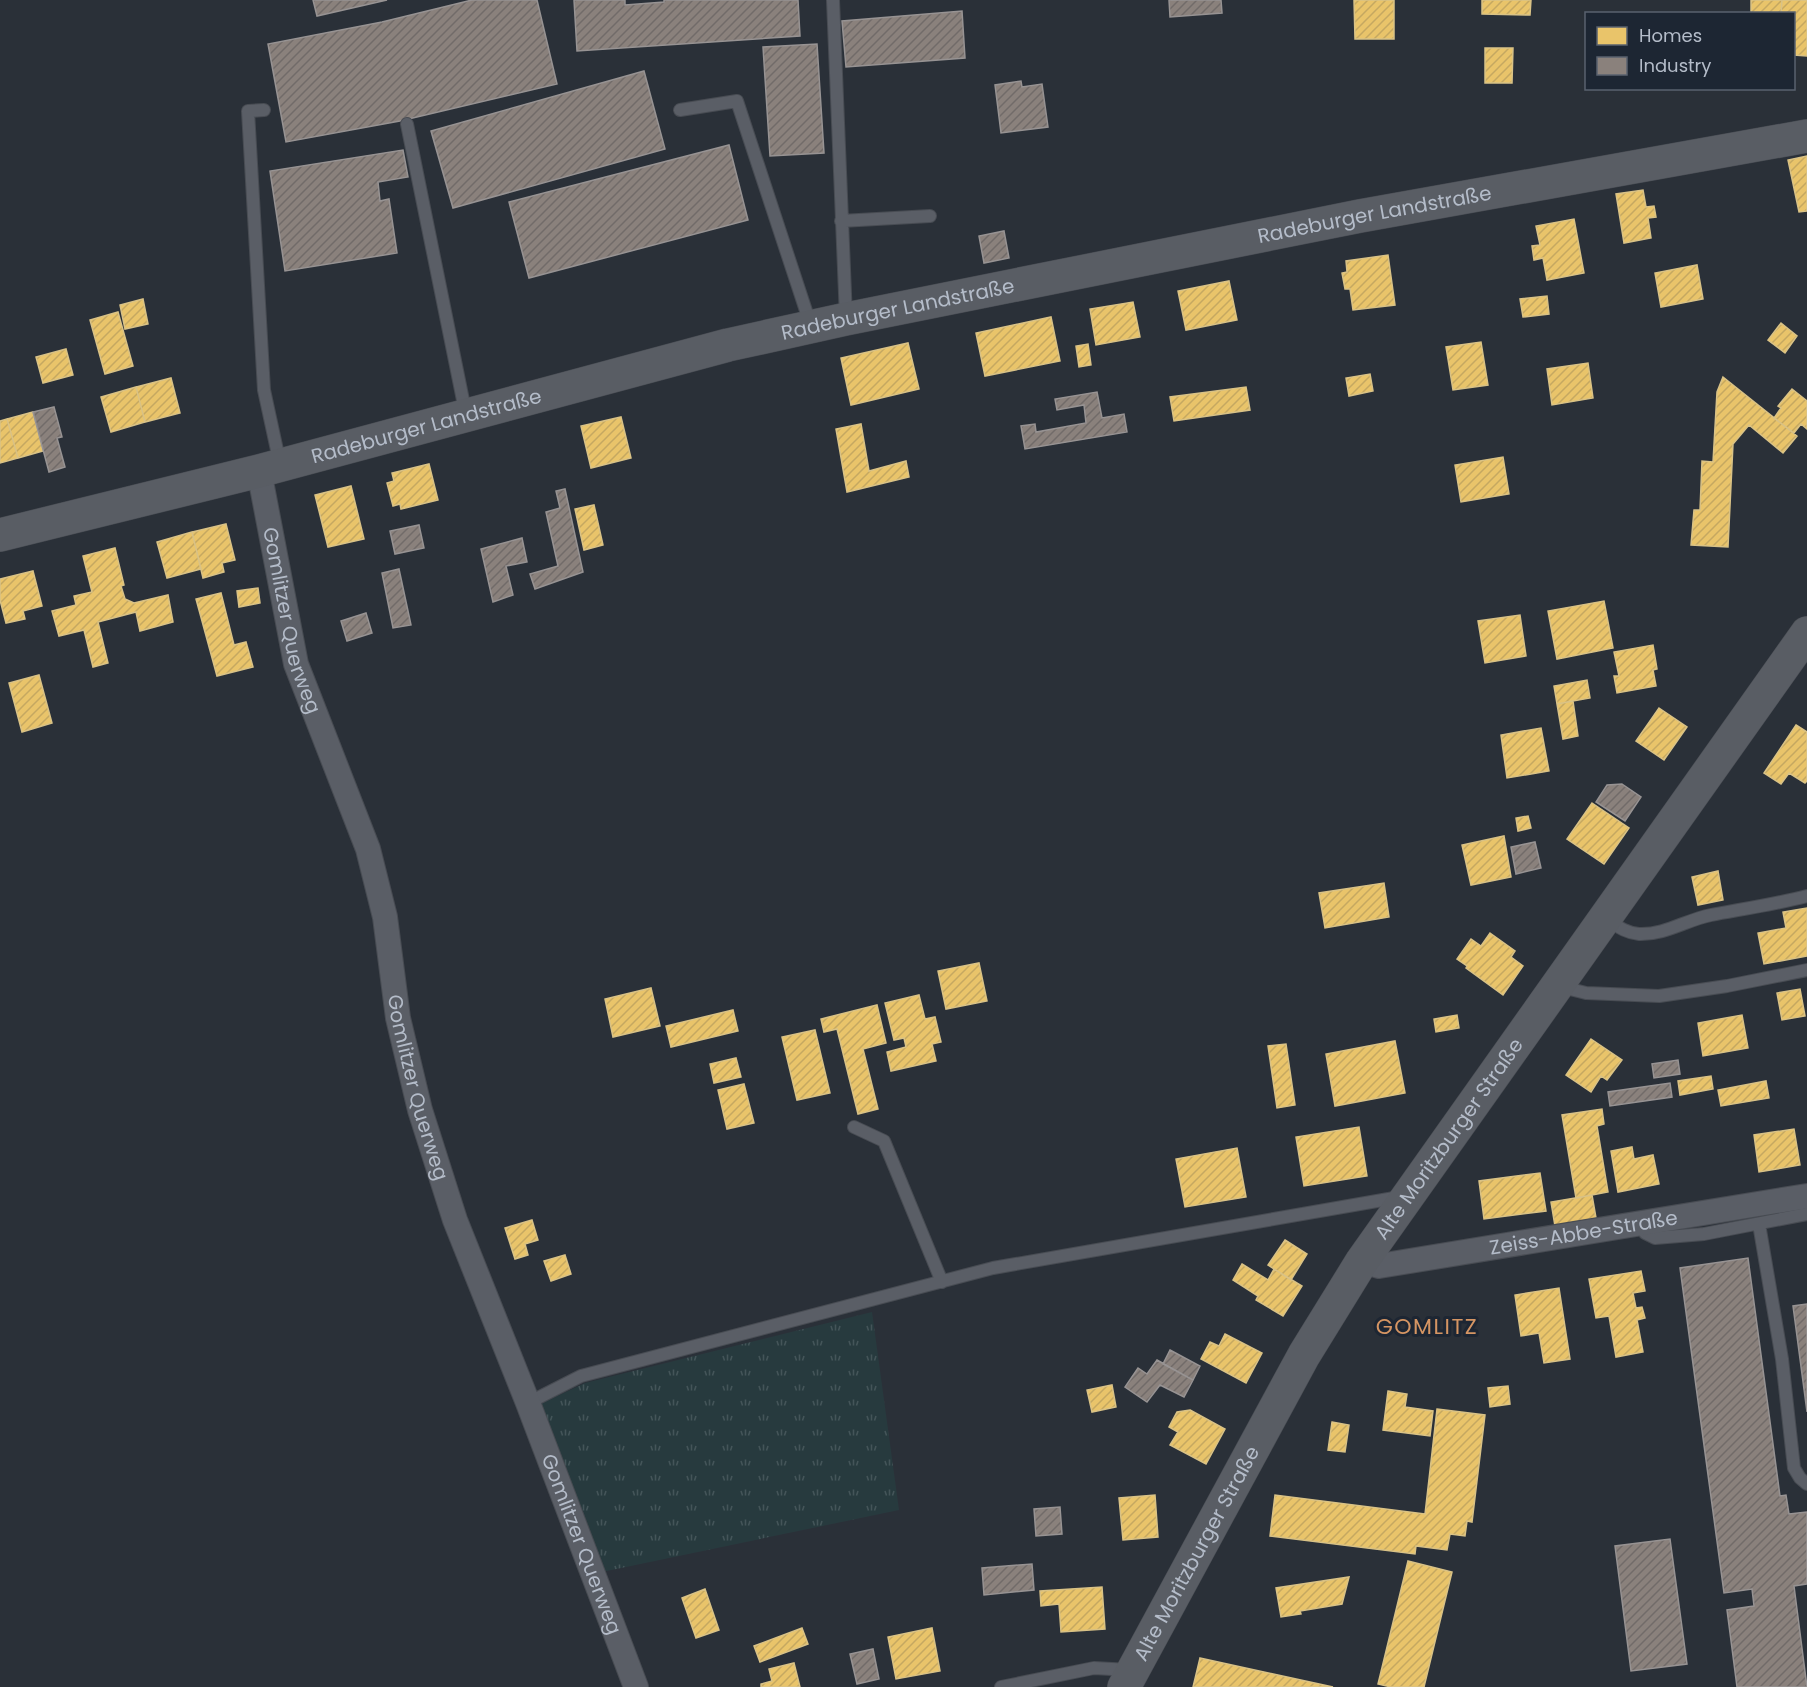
<svg xmlns="http://www.w3.org/2000/svg" width="1807" height="1687" viewBox="0 0 1807 1687" font-family="Poppins,sans-serif">
	<defs>
		<pattern id="grass-tufts" width="24" height="20" patternUnits="userSpaceOnUse" patternTransform="scale(1.5)"><rect width="24" height="20" fill="#273a3e"/><path d="M3 7l-1-3M5 7V3M7 7l1-3M15 17l-1-3M17 17v-4M19 17l1-3" fill="none" stroke="#445559"/></pattern>
		<pattern id="homes-hatch" width="6" height="6" patternUnits="userSpaceOnUse" patternTransform="scale(1.5)"><rect width="6" height="6" fill="#e9c46a"/><path d="M-1 1l2-2M0 6l6-6M5 7l2-2" fill="none" stroke="#c5a861"/></pattern>
		<pattern id="industry-hatch" width="6" height="6" patternUnits="userSpaceOnUse" patternTransform="scale(1.5)"><rect width="6" height="6" fill="#8a817c"/><path d="M-1 1l2-2M0 6l6-6M5 7l2-2" fill="none" stroke="#716b69"/></pattern>
	</defs>
	<rect width="100%" height="100%" fill="#2a3038"/>
	<path fill="url(#grass-tufts)" d="M872,1312L899,1510L602,1572L534,1407L585,1383Z"/>
	<path fill="url(#homes-hatch)" stroke="#d9c286" stroke-width="1.5" d="M1354,0H1394V39H1355Z
		M1482,0H1531L1530,15L1482,14Z
		M1751,0H1782L1781,14H1751Z
		M1782,0H1807V56L1794,55V14H1781Z
		M1485,48H1513L1512,83H1485Z
		M1807,156V211L1799,212L1788,160Z
		M1643,190L1646,207L1654,206L1656,217L1648,218L1651,238L1624,243L1616,194Z
		M1574,219L1584,273L1547,280L1543,258L1534,260L1532,246L1540,245L1536,226Z
		M1388,255L1395,305L1353,310L1350,289H1345L1342,273L1347,272L1346,261Z
		M1697,265L1703,299L1661,307L1655,273Z
		M1229,281L1237,320L1186,330L1178,291Z
		M1547,296L1549,314L1523,317L1520,299Z
		M143,299L148,324L125,329L120,305Z
		M1133,302L1140,337L1096,345L1090,309Z
		M118,312L133,366L105,374L90,320Z
		M1051,317L1060,361L985,376L976,333Z
		M1781,323L1797,336L1785,353L1768,340Z
		M1481,342L1488,385L1453,390L1446,347Z
		M908,343L919,389L851,405L841,358Z
		M1088,344L1091,365L1079,367L1076,346Z
		M66,349L73,375L43,383L36,357Z
		M1588,363L1593,398L1552,405L1547,369Z
		M1370,374L1373,391L1349,396L1346,378Z
		M1723,377L1797,436L1783,453L1749,425L1733,444L1728,547L1691,545L1694,510H1700L1702,461L1713,462L1717,392Z
		M171,378L180,413L145,422L136,387Z
		M136,387L145,422L111,432L101,397Z
		M1246,387L1250,410L1174,421L1170,397Z
		M1792,389L1807,401V429L1801,424L1794,433L1774,418L1781,408L1778,406Z
		M33,412L43,451L18,458L7,419Z
		M621,417L631,458L591,468L581,426Z
		M7,419L18,458L0,463V421Z
		M861,424L869,471L906,461L909,477L847,492L836,429Z
		M1503,457L1509,494L1461,502L1455,465Z
		M429,464L438,500L401,509L400,504L393,506L387,483L394,481L392,473Z
		M351,486L364,539L328,547L315,495Z
		M594,505L603,545L584,550L575,509Z
		M226,524L235,560L222,563L224,572L203,578L192,532Z
		M192,532L201,569L167,578L157,542Z
		M115,548L124,585L121,586L125,599L134,603L168,595L173,622L140,631L136,612L98,622L108,663L93,667L84,630L59,636L52,611L76,605L74,596L92,592L83,556Z
		M33,571L42,606L23,611L25,619L6,623L0,600V579Z
		M258,588L260,603L239,607L237,591Z
		M221,593L234,645L246,642L253,667L217,676L196,599Z
		M1604,601L1613,648L1557,659L1548,611Z
		M1520,615L1526,656L1485,663L1478,621Z
		M1653,645L1657,669L1653,670L1656,686L1617,693L1614,676H1619L1614,652Z
		M39,675L52,723L22,732L9,683Z
		M1587,680L1590,698L1557,704L1554,686Z
		M1573,701L1578,736L1563,739L1557,704Z
		M1659,708L1687,727L1664,760L1636,741Z
		M1796,725L1807,732V781L1805,783L1789,773L1781,784L1764,773Z
		M1541,728L1549,771L1507,778L1501,735Z
		M1592,803L1629,828L1604,864L1567,839Z
		M1528,816L1531,828L1518,831L1516,818Z
		M1504,836L1511,877L1471,885L1462,845Z
		M1718,871L1723,900L1698,905L1692,877Z
		M1384,883L1389,917L1325,928L1319,893Z
		M1807,908V956L1764,964L1758,933L1786,928L1783,912Z
		M1490,933L1515,951L1511,957L1523,966L1503,995L1466,968L1467,966L1457,959L1471,939L1481,946Z
		M979,963L987,1001L946,1009L938,971Z
		M651,988L660,1026L613,1037L605,999Z
		M1800,989L1805,1016L1782,1020L1777,993Z
		M919,995L925,1019L935,1017L941,1042L932,1044L936,1061L891,1071L887,1052L906,1047L904,1038L894,1040L885,1003Z
		M877,1005L886,1043L863,1049L878,1109L858,1114L837,1029L824,1032L821,1019Z
		M733,1010L738,1031L671,1047L666,1026Z
		M1457,1015L1459,1028L1436,1032L1434,1019Z
		M1742,1015L1748,1048L1703,1056L1698,1023Z
		M815,1030L830,1093L797,1100L782,1037Z
		M1591,1039L1622,1060L1607,1080L1601,1076L1591,1092L1566,1075Z
		M1395,1041L1405,1093L1335,1106L1326,1054Z
		M1286,1044L1295,1105L1277,1108L1268,1046Z
		M736,1058L741,1077L714,1083L710,1064Z
		M1711,1076L1713,1089L1680,1095L1678,1081Z
		M1766,1081L1769,1098L1721,1106L1718,1090Z
		M744,1084L754,1123L727,1129L718,1090Z
		M1602,1109L1604,1124L1597,1126L1608,1192L1576,1198L1562,1115Z
		M1359,1127L1367,1176L1304,1186L1296,1137Z
		M1794,1129L1800,1165L1759,1172L1754,1135Z
		M1632,1147L1634,1159L1653,1155L1659,1184L1618,1192L1611,1151Z
		M1237,1148L1246,1197L1185,1207L1176,1159Z
		M1540,1173L1546,1211L1484,1219L1479,1181Z
		M1592,1195L1596,1218L1555,1226L1551,1202Z
		M532,1220L538,1240L525,1244L528,1255L515,1259L505,1228Z
		M1285,1240L1307,1254L1291,1280L1268,1265Z
		M565,1255L571,1274L551,1281L544,1261Z
		M1242,1264L1268,1280L1274,1269L1302,1286L1283,1316L1256,1300L1258,1296L1233,1280Z
		M1641,1271L1645,1291L1633,1293L1636,1308L1642,1307L1645,1318L1637,1320L1643,1352L1616,1357L1609,1316L1596,1318L1589,1279Z
		M1559,1288L1570,1359L1544,1363L1539,1333L1521,1336L1515,1295Z
		M1225,1334L1262,1353L1246,1383L1201,1359L1210,1342L1219,1346Z
		M1112,1385L1116,1407L1092,1412L1087,1390Z
		M1508,1386L1510,1404L1490,1407L1488,1388Z
		M1388,1391L1407,1394L1405,1407L1433,1411L1430,1436L1383,1430Z
		M1437,1409L1485,1415L1472,1522L1467,1521L1465,1536L1450,1534L1447,1550L1416,1546L1415,1554L1270,1536L1275,1495L1425,1514Z
		M1190,1410L1225,1429L1206,1464L1170,1445L1178,1432L1169,1427L1177,1412Z
		M1332,1422L1349,1425L1345,1452L1328,1450Z
		M1155,1495L1158,1537L1123,1540L1119,1498Z
		M1408,1561L1452,1572L1424,1687H1391L1378,1684Z
		M1349,1577L1342,1604L1300,1611L1301,1614L1281,1617L1276,1588Z
		M1102,1587L1105,1629L1061,1632L1059,1604L1041,1606L1040,1591Z
		M705,1589L719,1630L696,1638L682,1598Z
		M802,1628L808,1644L760,1662L754,1646Z
		M932,1628L940,1671L896,1679L888,1637Z
		M1200,1658L1333,1687H1193Z
		M794,1663L800,1687H761V1684L772,1681L769,1669Z"/>
	<path fill="url(#industry-hatch)" stroke="#979393" stroke-width="1.5" d="M313,0H387L317,16Z
		M472,0H537L557,84L400,121L286,142L268,44L382,22Z
		M574,0H625V5L664,2V0H798L800,36L577,51Z
		M1169,0H1221L1222,13L1170,17Z
		M962,11L965,58L846,67L842,21Z
		M817,44L824,153L770,156L763,47Z
		M644,71L665,149L453,208L431,131Z
		M1021,81L1022,87L1042,84L1048,127L1001,133L995,85Z
		M729,145L748,220L529,278L509,202Z
		M403,150L408,177L378,182L380,201L389,199L397,253L285,271L270,171Z
		M1004,231L1009,258L984,263L979,236Z
		M1097,392L1102,418L1124,414L1127,432L1025,449L1021,426L1035,424L1036,432L1086,423L1084,405L1057,410L1055,399Z
		M54,407L62,437L57,438L65,467L49,472L33,412Z
		M565,489L583,572L535,589L530,574L558,566L546,512L560,508L556,491Z
		M419,525L424,548L395,554L390,531Z
		M522,538L527,562L506,566L513,595L493,602L481,549Z
		M399,569L411,625L393,628L382,573Z
		M366,613L372,633L347,641L341,621Z
		M1622,784L1641,797L1625,821L1596,802L1607,785Z
		M1535,842L1541,868L1516,874L1511,847Z
		M1678,1060L1680,1074L1654,1078L1652,1064Z
		M1670,1083L1672,1097L1610,1106L1608,1092Z
		M1748,1258L1780,1496L1786,1495L1789,1514L1807,1512V1584L1794,1586L1807,1687H1737L1727,1610L1754,1606L1752,1589L1724,1593L1680,1268Z
		M1807,1304V1412L1793,1306Z
		M1170,1350L1200,1366L1193,1380L1163,1364Z
		M1157,1360L1193,1380L1184,1397L1160,1385L1147,1402L1125,1387L1138,1368L1147,1374Z
		M1060,1507L1062,1534L1036,1536L1034,1509Z
		M1670,1539L1687,1664L1631,1671L1615,1546Z
		M1032,1564L1034,1590L984,1595L982,1568Z
		M873,1649L879,1679L857,1684L850,1654Z"/>
	<g fill="none" stroke-linecap="round" stroke-linejoin="round">
		<g stroke="#484c53" stroke-width="14">
			<path id="lane" d="M833,0L846,318
				M264,110L248,111L264,390L280,464
				M680,110L737,101L811,326
				M407,124L466,415
				M841,221L930,216
				M1606,919C1617,926 1626,933 1639,934C1665,935 1686,920 1711,915C1743,909 1776,904 1807,896
				M1558,986L1586,993L1659,996L1727,986L1807,970
				M854,1127L884,1141L942,1282
				M1644,1223L1645,1233L1655,1238L1704,1234L1807,1214
				M1759,1224L1782,1359L1794,1468L1800,1478L1807,1484
				M528,1403L581,1376L993,1268L1400,1197
				M1001,1687L1094,1668L1130,1670"/>
		</g>
		<g stroke="#484c53" stroke-width="26">
			<g id="street">
				<path id="s1" d="M259,471L296,664L368,849L385,917L398,1018L420,1110L455,1220L528,1403L636,1687"/>
				<path id="s2" d="M1362,1261L1379,1266L1807,1196"/>
			</g>
		</g>
		<g stroke="#484c53" stroke-width="34">
			<g id="secondary">
				<path id="s3" d="M0,535L259,471L728,345L846,319L1360,216L1807,136"/>
				<path id="s4" d="M1124,1687L1304,1355L1362,1261L1807,633"/>
			</g>
		</g>
		<use href="#lane" stroke="#5a5e66" stroke-width="12"/>
		<use href="#street" stroke="#5a5e66" stroke-width="24"/>
		<use href="#secondary" stroke="#595d64" stroke-width="33"/>
	</g>
	<g text-anchor="middle" stroke-width="6" stroke-linejoin="round" paint-order="stroke">
		<g font-size="20" fill="#b4bcc9" stroke="#1d2633">
			<text dy="7" stroke="none"><textPath href="#s3" startOffset="1412">Radeburger Landstraße</textPath></text>
			<text dy="7" stroke="none"><textPath href="#s3" startOffset="926">Radeburger Landstraße</textPath></text>
			<text dy="7" stroke="none"><textPath href="#s3" startOffset="440">Radeburger Landstraße</textPath></text>
			<text dy="7" stroke="none"><textPath href="#s1" startOffset="153">Gomlitzer Querweg</textPath></text>
			<text dy="7" stroke="none"><textPath href="#s1" startOffset="639">Gomlitzer Querweg</textPath></text>
			<text dy="7" stroke="none"><textPath href="#s4" startOffset="638">Alte Moritzburger Straße</textPath></text>
			<text dy="7" stroke="none"><textPath href="#s2" startOffset="225">Zeiss-Abbe-Straße</textPath></text>
			<text dy="7" stroke="none"><textPath href="#s1" startOffset="1125">Gomlitzer Querweg</textPath></text>
			<text dy="7" stroke="none"><textPath href="#s4" startOffset="152">Alte Moritzburger Straße</textPath></text>
		</g>
		<g font-size="22" letter-spacing="1.5" fill="#d59563" stroke="#1d2633">
			<text x="1427" y="1334">GOMLITZ</text>
		</g>
	</g>
	<rect x="1585" y="12" width="210" height="78" fill="#1d2633" stroke="#59626f" stroke-width="1.5"/>
	<rect x="1597" y="27" width="30" height="18" fill="#e9c46a" stroke="#59626f" stroke-width="1.5"/>
	<text x="1639" y="42" font-size="18" fill="#b4bcc9">Homes</text>
	<rect x="1597" y="57" width="30" height="18" fill="#8a817c" stroke="#59626f" stroke-width="1.5"/>
	<text x="1639" y="72" font-size="18" fill="#b4bcc9">Industry</text>
</svg>
